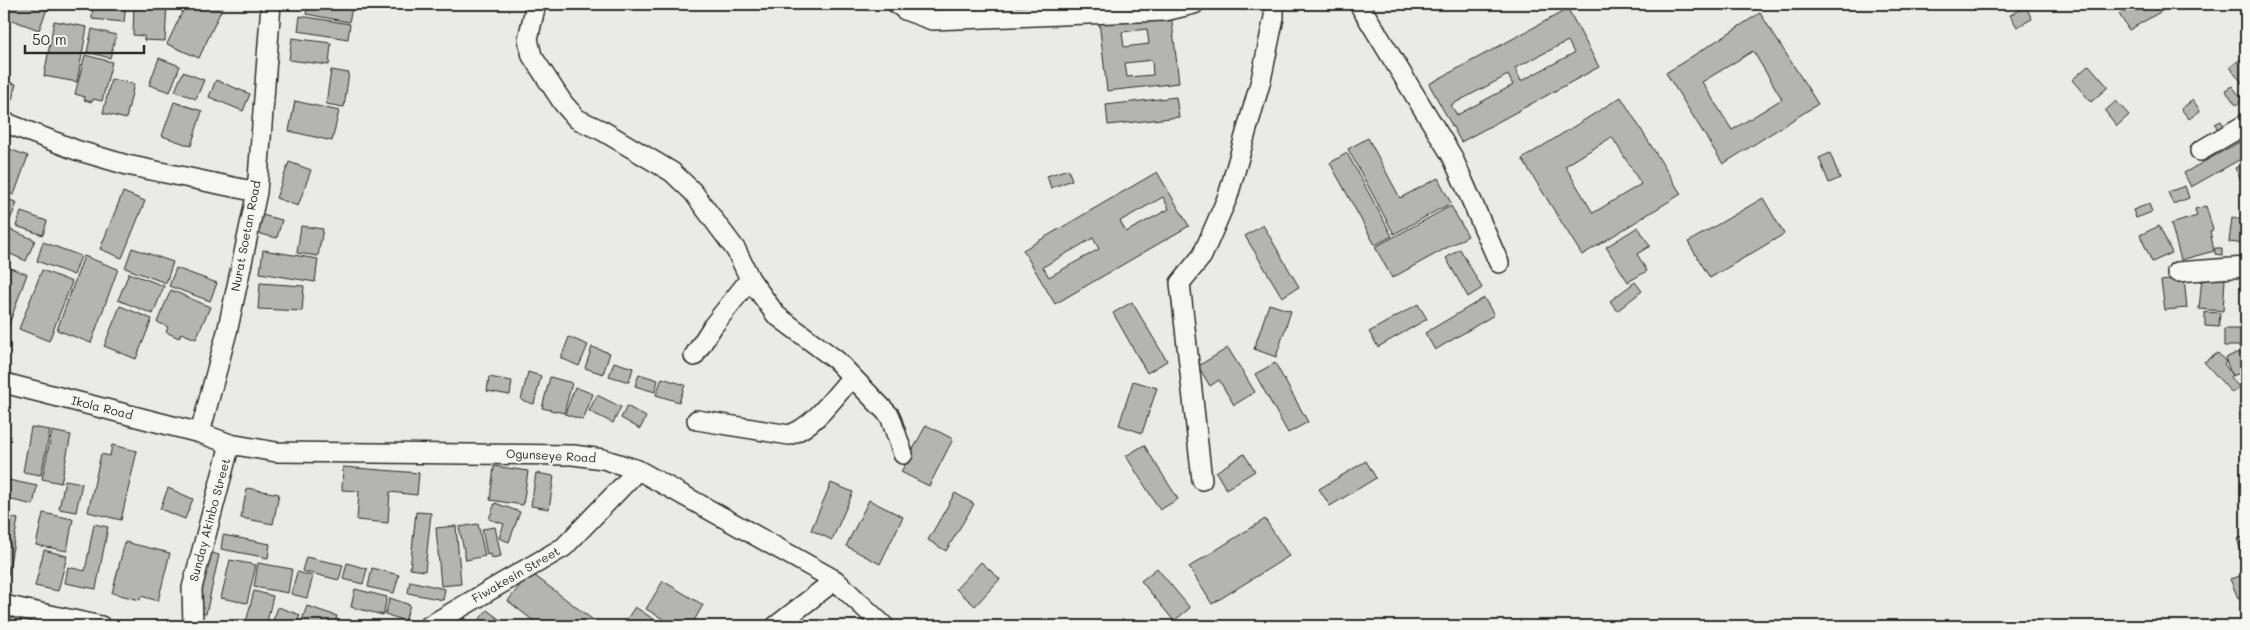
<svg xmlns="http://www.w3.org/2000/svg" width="2250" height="630" viewBox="0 0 2250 630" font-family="Mali,sans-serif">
	<rect width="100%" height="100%" fill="#eaeae6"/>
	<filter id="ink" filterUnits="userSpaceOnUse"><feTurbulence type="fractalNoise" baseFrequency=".02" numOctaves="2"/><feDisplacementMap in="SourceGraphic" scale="10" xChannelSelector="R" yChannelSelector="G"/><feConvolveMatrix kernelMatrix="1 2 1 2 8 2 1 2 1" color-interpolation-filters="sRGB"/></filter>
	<g filter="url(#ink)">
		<path fill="#b4b4b1" stroke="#2b2b2b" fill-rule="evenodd" d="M7,4H33L47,9L39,30L4,17Z
			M93,4H126L124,22L92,19Z
			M134,4H167L165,41L144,40V36L133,35Z
			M186,4H224L199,58L167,44Z
			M308,4H329L352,8L349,22L306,14Z
			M952,4H979L980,9L952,11Z
			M2137,4H2174L2129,30L2119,14Z
			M2026,7L2032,19L2017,27L2010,15Z
			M1568,9L1599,67L1461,142L1429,84ZM1568,41L1574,53L1521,81L1515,68ZM1508,75L1513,85L1457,115L1451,105Z
			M1171,13L1179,83L1107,91L1099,21ZM1147,29L1149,44L1124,47L1122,32ZM1152,60L1153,75L1127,77L1125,63Z
			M1760,13L1818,104L1723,164L1666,73ZM1753,51L1782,99L1732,130L1702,82Z
			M300,16L350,24L348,39L298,31Z
			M54,21L87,27L77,82L44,76Z
			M92,29L116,35L110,58L87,52Z
			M292,38L331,43L329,65L289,60Z
			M85,55L112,62L102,101L93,99L92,102L84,100L85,97L75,94Z
			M159,58L180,66L170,92L149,85Z
			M2242,58L2246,63V88L2230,67Z
			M2089,65L2108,87L2091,102L2072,80Z
			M331,70L349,73L344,107L326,104Z
			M183,72L204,80L196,99L175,91Z
			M111,79L134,84L126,119L103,113Z
			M216,80L250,94L243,111L209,97Z
			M4,81L16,84L12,100L4,98Z
			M2232,86L2243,100L2236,105L2225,90Z
			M1176,97L1179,117L1108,125L1106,105Z
			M1621,97L1681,194L1582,255L1522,159ZM1612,137L1641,184L1593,213L1565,166Z
			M2193,100L2200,111L2189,119L2181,109Z
			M295,101L339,111L332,141L289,131Z
			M2116,101L2129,115L2117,126L2105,111Z
			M174,102L202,111L191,146L162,136Z
			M2221,121L2224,127L2218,130L2215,124Z
			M1368,138L1400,198L1438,178L1451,203L1394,234L1348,149Z
			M2241,141L2246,150V156L2191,187L2184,173Z
			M4,147L28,156L14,195L4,191Z
			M1347,153L1392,236L1375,245L1330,163Z
			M1830,153L1840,178L1829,183L1819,158Z
			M289,162L311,170L298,206L276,198Z
			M2246,163V178L2241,181L2235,168Z
			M1068,169L1072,180L1051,188L1047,176Z
			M1157,172L1189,226L1055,304L1023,250ZM1163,197L1169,209L1126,232L1120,221ZM1093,238L1099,249L1049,277L1043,267Z
			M2185,186L2189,198L2173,204L2168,192Z
			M123,192L145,201L122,258L100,249Z
			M4,197L17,203L10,220L4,217Z
			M1763,198L1784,234L1710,278L1688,242Z
			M2149,204L2152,212L2136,218L2133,210Z
			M1451,206L1468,236L1392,278L1375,247Z
			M2206,206L2213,230L2210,231L2214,251L2181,260L2171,224L2197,216L2195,209Z
			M21,212L47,221L43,235L16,226Z
			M262,215L282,220L277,238L257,233Z
			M2232,218L2246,220V244L2229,242Z
			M1263,225L1299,287L1282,297L1245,236Z
			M301,226L323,229L318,256L297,253Z
			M2159,226L2172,253L2152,262L2140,235Z
			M4,227L35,240L26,261L4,251Z
			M1638,227L1650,246L1637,254L1647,271L1628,282L1606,247Z
			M43,242L81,256L74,275L37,261Z
			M132,248L173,262L166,283L125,268Z
			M2215,248H2222V255L2215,254Z
			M1460,249L1482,288L1468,297L1446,258Z
			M263,250L318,259L315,282L260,273Z
			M84,256L118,269L91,343L57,330Z
			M4,266L27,274L7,330L4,329Z
			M176,268L217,283L210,301L169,286Z
			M42,270L72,282L49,341L19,329Z
			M129,273L164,286L153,314L118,300Z
			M2202,277L2225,279L2223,311L2199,309Z
			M2184,278L2187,308L2165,310L2161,281Z
			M1635,282L1642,291L1617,311L1610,301Z
			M260,283L304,286L302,311L258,309Z
			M171,290L210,307L196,339L181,333L179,338L166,332L168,327L157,322Z
			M1484,298L1494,315L1435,350L1425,333Z
			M1132,302L1167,361L1147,373L1113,313Z
			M1269,304L1291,311L1276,357L1254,349Z
			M1418,304L1427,319L1378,347L1369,332Z
			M120,306L152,319L136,359L104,346Z
			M2205,312L2220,313L2219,327L2205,326Z
			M2224,329H2246V346H2224Z
			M569,337L588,345L579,366L561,358Z
			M592,347L610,353L603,374L585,368Z
			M1228,348L1255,392L1234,405L1219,380L1210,386L1198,366Z
			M2246,349V371L2232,376L2225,358Z
			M2218,353L2226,362L2224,364L2232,375L2230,377L2239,387L2232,393L2204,362Z
			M614,362L633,368L629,382L609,376Z
			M1275,363L1308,422L1288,433L1255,374Z
			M528,372L541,376L534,404L521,400Z
			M639,374L658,380L655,392L635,386Z
			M489,377L512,381L510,395L487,391Z
			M550,377L572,383L564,413L542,408Z
			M662,378L685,385L679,402L656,395Z
			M1133,381L1157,388L1142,433L1119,425Z
			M575,387L593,394L583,420L565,414Z
			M597,395L621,407L613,423L589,411Z
			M627,406L646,417L640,429L621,418Z
			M4,413H8L4,431Z
			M926,425L953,439L929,486L901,472Z
			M31,427L50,430L41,475L23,472Z
			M52,431L71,435L61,483L42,479Z
			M112,445L137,451L121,520L88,512L101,454L110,456Z
			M1144,445L1178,499L1160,510L1126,456Z
			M1244,454L1255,471L1226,489L1216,472Z
			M1366,461L1376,478L1330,506L1319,489Z
			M494,466L528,471L523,505L490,500Z
			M343,467L419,473L417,495L390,492L388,523L357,520L359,491L342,490Z
			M536,473L554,476L549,509L531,506Z
			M4,479L37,486L33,505L4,498Z
			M65,480L82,483L76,512L59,509Z
			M831,483L853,492L832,540L811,530Z
			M168,488L193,499L185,519L160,509Z
			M247,488L279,494L273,524L241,518Z
			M955,493L974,504L946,551L928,540Z
			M869,500L903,517L880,564L846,546Z
			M495,503L520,512L509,542L499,538L504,524L489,519Z
			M416,512L431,513L425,571L410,569Z
			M43,513L73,519L67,551L36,545Z
			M4,516L18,519L8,575L4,574Z
			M1265,519L1289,556L1212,604L1189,567Z
			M94,524L108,527L96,589L65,583L68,567L85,571Z
			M478,524L485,556L466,560L459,527Z
			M456,526L461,584L441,586L436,528Z
			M495,527L501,556L492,558L491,554L487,555L482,529Z
			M223,535L270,544L268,558L221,549Z
			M2246,536V565L2237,539Z
			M125,542L170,553L158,601L141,596L140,600L112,593Z
			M44,550L67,556L58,591L35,586Z
			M205,551L219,555L206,614L192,611Z
			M306,557L343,565L339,580L302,571Z
			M230,560L256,565L247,603L221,598Z
			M981,562L1000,579L975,606L956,589Z
			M258,563L292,569L288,593L254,587Z
			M347,563L367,569L363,584L343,579Z
			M372,568L399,575L394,593L368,587Z
			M1157,568L1190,608L1174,621L1141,581Z
			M297,572L313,576L307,598L291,594Z
			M530,572L601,626H540L508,601Z
			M2246,574V594L2238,598L2230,579Z
			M410,581L445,589L443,600L408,593Z
			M663,581L703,605L691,626H675L646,609Z
			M355,589L387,597L383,615L351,607Z
			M254,591L273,596L266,626H245Z
			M390,598L410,605L405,621L385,614Z
			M2246,605V621L2245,622L2240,607Z
			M307,606L337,616L334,626H300Z
			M278,607L300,615L296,626H271Z
			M635,607L664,626H622Z
			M487,610L508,626L475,625Z
			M464,618L473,626H457Z"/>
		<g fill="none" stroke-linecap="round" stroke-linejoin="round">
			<g stroke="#2b2b2b" stroke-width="22">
				<path id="minor" d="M271,4L257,192L228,328L200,433L230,444L276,452L573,455L603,459L638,470L835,580L884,626
					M536,4L528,39L532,56L563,103L577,119L603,131L672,172L693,192L736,250L750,279L776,315L836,360L890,416L903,454
					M897,4L905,10L932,20L1165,11L1194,4
					M1359,4L1452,156L1499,263
					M4,122L76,150L127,165L257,192
					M2200,151L2246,124
					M2177,272L2246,267
					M694,356L713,326L750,279
					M4,383L200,433
					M697,420L789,435C815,426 834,397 852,377
					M1202,480L1180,283L1202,256L1228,196L1261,80L1274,17V4
					M4,605L101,626
					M193,626L192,588L230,444
					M429,626L564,547L638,470
					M776,626L835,580"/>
			</g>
			<use href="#minor" stroke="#f6f6f2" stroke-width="19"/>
		</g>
	</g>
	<g text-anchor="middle" stroke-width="4" stroke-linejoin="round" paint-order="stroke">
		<g font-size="12" fill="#2b2b2b" stroke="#f6f6f2">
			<text transform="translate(246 236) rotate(-79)" y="4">Nurat Soetan Road</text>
			<text transform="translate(102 408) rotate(14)" y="4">Ikola Road</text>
			<text transform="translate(551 456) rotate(3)" y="4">Ogunseye Road</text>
			<text transform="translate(210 520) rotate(-75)" y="4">Sunday Akinbo Street</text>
			<text transform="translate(516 575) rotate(-30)" y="4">Fiwakesin Street</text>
		</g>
	</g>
	<rect width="2250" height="630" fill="none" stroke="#f6f6f2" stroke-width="20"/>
	<rect x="10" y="10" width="2230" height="610" fill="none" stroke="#2b2b2b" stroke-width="2" filter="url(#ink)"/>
	<path d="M25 45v8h119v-8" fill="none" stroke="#2b2b2b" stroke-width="2.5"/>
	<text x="32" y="45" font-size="15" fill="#2b2b2b" stroke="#f6f6f2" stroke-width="4" paint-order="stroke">50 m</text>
</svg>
